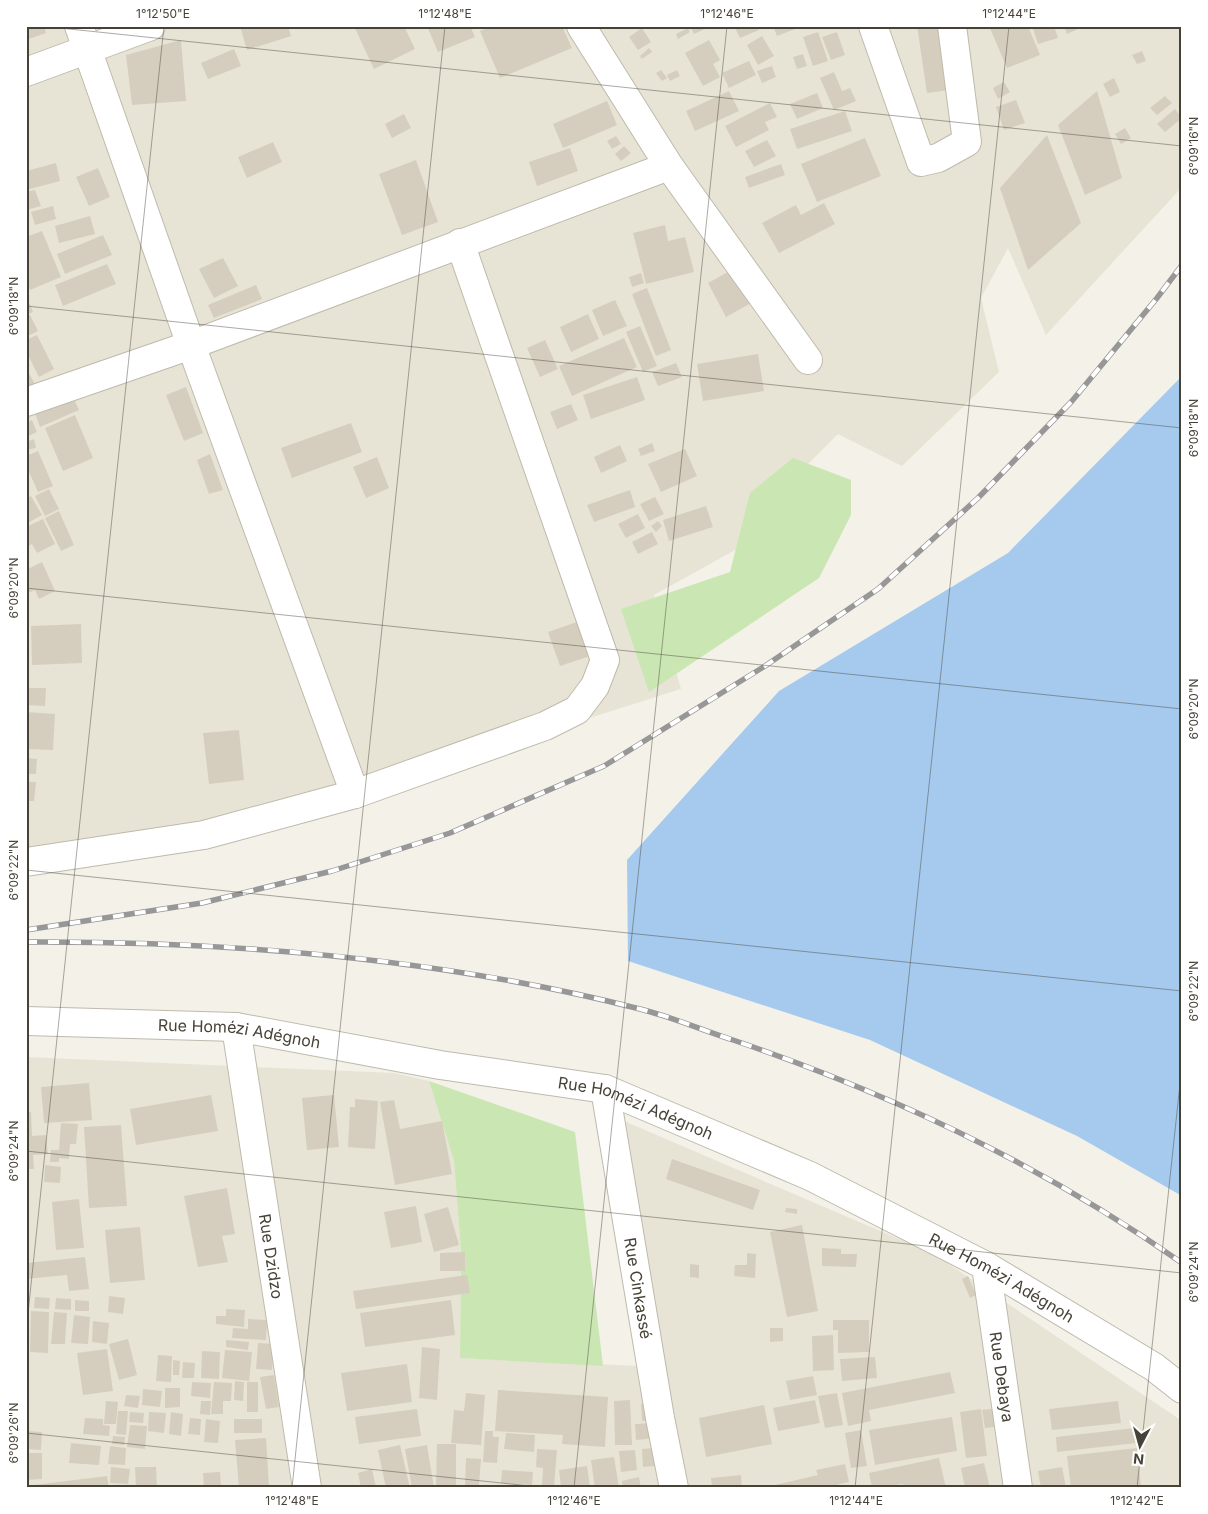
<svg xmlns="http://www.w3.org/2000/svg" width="1208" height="1514" viewBox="0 0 1208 1514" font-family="Inter,sans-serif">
	<rect width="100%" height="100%" fill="#f3f1e8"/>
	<path fill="#e7e4d6" d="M26,26H1182V187L1046,335L1008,248L981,298L999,372L902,466L838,434L786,486L764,534L654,595L681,689L211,838L26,852Z
		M26,1057L394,1073L429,1081L454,1161L461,1251L460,1358L663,1367L624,1121L934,1254L1182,1421V1488H26Z"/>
	<path fill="#cae6b2" d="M793,458L851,480V515L819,578L649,692L621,609L730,572L750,493Z
		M429,1081L575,1132L603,1366L460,1358L461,1251L454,1161Z"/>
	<path fill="#a6caee" d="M1182,376V1196L1077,1136L870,1040L628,961L627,860L779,691L1008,553Z"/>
	<path fill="#d5cebe" d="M26,26H44L46,33L26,40Z
		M240,26H288L291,36L247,50Z
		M354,26H404L415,49L374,69Z
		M427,26H470L475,37L438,52Z
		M491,26H562L572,48L500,78L480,31Z
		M690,26H711L694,34Z
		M738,26H758L759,30L740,38L735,28Z
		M773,26H803L777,36Z
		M917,26H940L950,90L927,93Z
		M989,26H1028L1040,55L1007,68Z
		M1032,26H1054L1058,38L1038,44Z
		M1064,26H1077L1078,29L1067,34Z
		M642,28L651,42L638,50L629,37Z
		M688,28L690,32L678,39L676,34Z
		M818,32L828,61L813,66L803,37Z
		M837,32L845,55L831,60L822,37Z
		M762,36L774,56L758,65L747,45Z
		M181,40L186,101L132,105L126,55Z
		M709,40L720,60L713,64L720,77L703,86L685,53Z
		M649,48L652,52L642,59L640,56Z
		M234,49L241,66L208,79L201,63Z
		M1142,51L1146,61L1137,64L1132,55Z
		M803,54L807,66L797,69L793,57Z
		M749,61L756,75L729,88L722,73Z
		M772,66L776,77L762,83L757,71Z
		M661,70L667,78L662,81L656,73Z
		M677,70L680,76L670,81L667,75Z
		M834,72L842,91L850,88L856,101L834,110L820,78Z
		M1114,78L1120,92L1110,97L1103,84Z
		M1004,82L1010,92L998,99L993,88Z
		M729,91L739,111L695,131L686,111Z
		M1097,91L1122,178L1085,195L1058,125Z
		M817,93L823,108L797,119L790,104Z
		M1165,96L1172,103L1157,115L1150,108Z
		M1016,100L1025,123L1004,130L996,107Z
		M607,101L617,125L563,148L553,124Z
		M770,103L777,117L765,122L769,130L736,147L725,126Z
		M1175,109L1182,118L1165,132L1157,124Z
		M845,111L852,131L797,149L790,129Z
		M404,114L411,128L392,138L385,124Z
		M1125,128L1131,138L1121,144L1115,134Z
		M1047,135L1081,223L1028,270L1000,188Z
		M616,136L621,144L612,149L607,141Z
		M865,138L881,176L817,202L801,164Z
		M767,140L776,156L754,167L745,151Z
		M273,142L282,162L247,178L238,157Z
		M624,146L631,153L621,161L615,154Z
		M570,148L578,171L537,186L529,162Z
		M416,160L438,222L402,235L379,174Z
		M56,163L60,181L26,190V171Z
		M781,164L785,175L749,188L745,177Z
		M98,168L110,197L89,206L76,177Z
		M35,190L41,206L26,210V192Z
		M824,203L835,224L779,253L762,223L796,205L801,215Z
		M53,206L56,219L35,225L31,212Z
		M90,216L95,234L59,243L55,226Z
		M665,225L668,241L685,237L694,272L646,284L633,233Z
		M42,231L61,277L30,290L26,281V237Z
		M103,235L112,255L65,274L57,254Z
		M223,258L238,286L214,298L199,269Z
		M107,264L116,284L63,306L55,285Z
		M735,268L753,302L726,317L708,283Z
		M641,273L644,283L632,287L629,277Z
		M256,285L262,299L214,318L208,305Z
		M647,288L671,350L656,356L632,294Z
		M26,295L33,312L26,315Z
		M615,300L627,326L603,336L592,310Z
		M588,314L599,339L571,352L560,327Z
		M30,315L38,331L26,337V317Z
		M640,326L657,366L643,372L626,332Z
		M37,335L54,369L39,377L26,351V340Z
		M624,338L637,367L572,396L559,366Z
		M545,340L558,369L540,377L527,348Z
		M758,354L764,391L703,401L697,364Z
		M676,363L682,377L658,386L652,372Z
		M26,368L36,386L26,391Z
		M637,377L645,400L591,419L583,395Z
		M186,387L203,433L184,441L166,395Z
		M73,397L79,410L40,427L35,413Z
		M571,404L578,420L557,429L550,412Z
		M75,415L93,458L63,471L45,428Z
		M32,420L37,432L26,437V423Z
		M351,423L362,452L292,478L281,448Z
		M34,439L36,448L26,450V442Z
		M652,443L655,451L641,456L638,449Z
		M620,445L627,461L601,473L594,457Z
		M685,449L697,476L661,492L648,464Z
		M38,451L53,486L38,492L26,465V456Z
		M210,454L223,490L209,494L197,460Z
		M377,457L389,488L366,498L353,467Z
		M49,489L59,509L45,516L35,496Z
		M630,490L635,507L594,522L587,505Z
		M31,496L42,515L26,524V499Z
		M655,497L664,514L649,521L640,504Z
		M706,506L713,527L669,541L663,520Z
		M59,511L74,545L61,551L45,518Z
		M638,514L645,528L626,538L618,524Z
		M43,519L55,544L37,553L32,544L26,547V527Z
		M658,521L662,526L656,532L651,526Z
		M652,532L658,544L638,554L632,542Z
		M42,562L55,591L39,599L35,590L26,594V570Z
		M577,622L590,656L560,666L548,632Z
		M81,624L82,663L32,665L31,626Z
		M26,688H46L45,706L26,705Z
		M26,712L55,714L53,750L26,749Z
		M239,730L244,780L209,784L203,733Z
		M26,758L37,759L36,774H26Z
		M26,782H36L34,801H26Z
		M89,1083L92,1120L44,1123L41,1087Z
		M211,1095L218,1131L136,1145L130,1109Z
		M334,1095L339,1147L307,1150L302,1098Z
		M355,1099L378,1101L375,1149L348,1147L350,1107H355Z
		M394,1100L400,1129L442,1121L452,1174L395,1185L380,1102Z
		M26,1112H31L32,1136L46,1135L48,1154L33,1155L34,1169H26Z
		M61,1123L78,1124L76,1144H70L69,1159L59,1158V1162H50L51,1150H59Z
		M121,1125L127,1206L89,1208L84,1127Z
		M672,1159L760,1190L753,1210L666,1179Z
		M45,1165L61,1167L60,1183L44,1182Z
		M227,1188L235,1234L222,1236L228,1262L198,1267L184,1196Z
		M79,1199L84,1248L56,1250L52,1202Z
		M416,1206L422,1242L391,1248L384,1212Z
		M448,1207L459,1245L434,1252L424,1214Z
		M786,1208L797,1209V1214L785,1212Z
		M802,1225L818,1311L787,1317L770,1232Z
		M140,1227L145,1280L110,1283L105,1230Z
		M822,1248L841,1249V1254H857L856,1267L822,1266Z
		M465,1252V1271H440V1253Z
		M747,1253L756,1254L755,1278L734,1276L735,1265H747Z
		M85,1257L89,1289L69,1291L67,1275L26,1279V1263Z
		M690,1264L699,1265V1278L690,1277Z
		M467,1275L470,1293L356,1309L353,1291Z
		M968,1276L976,1295L970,1298L962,1279Z
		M109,1296L125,1298L123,1314L108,1312Z
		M35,1297L50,1298L49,1309L34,1308Z
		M56,1298L71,1299V1310L55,1309Z
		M75,1300L89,1301V1311H75Z
		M451,1300L455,1335L365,1347L360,1313Z
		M226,1309L245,1310L244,1327L216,1324V1316H226Z
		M31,1311L49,1312L48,1353L30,1352Z
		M54,1312L67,1313L65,1344H51Z
		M74,1315L90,1317L88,1344L71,1343Z
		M248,1319L267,1320L266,1340L232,1338L233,1328L248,1329Z
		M833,1320H869V1352L838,1353V1330H833Z
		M93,1321L109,1323L107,1344L92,1342Z
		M770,1328H783V1341L770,1342Z
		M833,1335L834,1370L813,1371L812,1336Z
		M128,1339L137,1375L119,1380L109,1344Z
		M226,1340L249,1342L248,1350L226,1347Z
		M258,1343L274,1344L272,1370L256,1369Z
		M422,1347L440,1349L437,1400L419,1398Z
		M107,1349L113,1391L83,1395L77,1353Z
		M225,1350L252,1352L249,1381L222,1378Z
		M202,1351L220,1352L219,1379L201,1378Z
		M158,1355L172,1356L171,1382L156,1381Z
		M875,1357L877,1378L842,1381L840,1359Z
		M173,1360L180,1361L179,1375H173Z
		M183,1362L195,1363L194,1378H182Z
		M407,1364L412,1402L347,1411L341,1373Z
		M950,1372L955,1393L869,1410L871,1421L848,1426L842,1393Z
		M274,1375L279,1407L266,1409L260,1377Z
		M813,1376L817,1395L790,1400L786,1381Z
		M235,1381L244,1382L243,1401L234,1400Z
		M192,1382L211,1383L210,1398L191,1396Z
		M214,1382L232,1383L231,1401H223V1414H211Z
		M247,1382H258V1412H247Z
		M165,1388H180V1407L165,1408Z
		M143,1389L162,1391L160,1407L142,1405Z
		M498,1390L608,1397L605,1447L562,1444L563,1435L495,1431Z
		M466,1393L485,1395L481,1445L451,1443L454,1410L464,1411Z
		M837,1393L843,1425L825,1428L818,1396Z
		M126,1395L140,1396L138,1408L124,1406Z
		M630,1400L632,1445H615L614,1401Z
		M815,1400L820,1423L778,1431L773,1408Z
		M106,1401L118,1402L116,1424H104Z
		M201,1401H211L210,1415L200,1414Z
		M1118,1401L1121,1423L1052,1430L1049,1409Z
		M651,1403L653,1420L642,1421L641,1404Z
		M764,1405L772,1444L706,1457L699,1418Z
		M999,1408L1002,1426L985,1428L982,1410Z
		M417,1409L421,1436L359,1444L355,1417Z
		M981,1409L987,1456L966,1458L960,1412Z
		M118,1411H128L126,1435L116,1434Z
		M130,1412L144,1413L143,1423L129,1422Z
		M149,1412L166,1413L164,1433L148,1431Z
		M171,1412L183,1414L181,1436L169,1434Z
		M952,1417L957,1451L875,1465L869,1430Z
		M85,1418L103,1419V1425L110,1426L109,1436L83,1434Z
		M190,1418L201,1419L200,1435L188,1434Z
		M206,1419L220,1421L218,1443L204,1442Z
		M234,1419H262V1433H234Z
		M655,1423L657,1438L636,1440L635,1424Z
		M130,1425L147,1426L145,1449L127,1447Z
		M1135,1428L1136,1443L1057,1452L1056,1437Z
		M861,1430L867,1466L851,1468L845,1433Z
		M26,1431L42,1432L41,1450L26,1449Z
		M485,1431H493V1437H499L497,1463L483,1462Z
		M506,1433L535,1435L534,1452L504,1449Z
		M113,1436L125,1437L124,1445L112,1444Z
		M266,1438L269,1488H239L235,1440Z
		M71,1443L101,1446L99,1465L69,1463Z
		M437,1444H456V1488H436Z
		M400,1445L410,1488H386L378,1450Z
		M427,1445L434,1488H412L405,1449Z
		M110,1446L126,1448L125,1465L108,1464Z
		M654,1448L655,1466L643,1467L642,1449Z
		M1137,1448L1141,1488H1071L1067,1456Z
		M537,1449L557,1450L554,1487L542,1486L543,1468L536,1467Z
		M635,1450L637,1470L621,1472L619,1451Z
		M26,1453H42V1479L26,1480Z
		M614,1457L619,1488H595L591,1460Z
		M466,1458L481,1459L479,1485H465Z
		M939,1458L946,1488H904L903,1484L872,1488L869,1473Z
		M984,1463L990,1488H965L961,1468Z
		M845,1464L849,1482L823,1488H775V1485L818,1475L816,1470Z
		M587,1466L590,1488H561L559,1470Z
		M111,1467L130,1469L128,1484L110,1483Z
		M135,1467H156L157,1488H136Z
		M1062,1467L1066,1488H1041L1038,1471Z
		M372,1469L376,1488H361L358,1473Z
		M502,1470L533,1472L532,1485L501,1483Z
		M220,1472L221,1488H204L203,1473Z
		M741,1475L742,1488H712L711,1478Z
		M107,1476L109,1488H26V1486Z
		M639,1477L641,1488H623L622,1481Z"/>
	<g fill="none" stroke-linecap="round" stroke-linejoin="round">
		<g stroke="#bfbaab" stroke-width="30">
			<g id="street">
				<path d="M79,26L191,345L355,794"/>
				<path d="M581,26L669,166L808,360"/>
				<path d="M873,26L921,162L938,158L967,142L952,26"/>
				<path d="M26,72L151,26"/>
				<path d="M26,402L191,345L669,166"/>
				<path d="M26,862L204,835L355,794L545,726L577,710L595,686L605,660L460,243"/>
				<path id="s1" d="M26,1021L236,1027L440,1065L605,1089L810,1176L986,1266L1154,1367L1182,1389"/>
				<path id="s2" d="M236,1027L307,1488"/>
				<path id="s3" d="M605,1089L660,1418L674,1488"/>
				<path id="s4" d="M986,1266L1018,1488"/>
			</g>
		</g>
		<use href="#street" stroke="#fff" stroke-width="28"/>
		<g stroke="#979797" stroke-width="5.5">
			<path id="rail" d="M26,930L202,903L332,871L450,833L604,766L765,666L878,589L978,498L1072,401L1157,298L1182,265
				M26,942C232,941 440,958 640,1009C672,1017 702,1030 733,1040C892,1094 1045,1167 1182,1263"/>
		</g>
		<use href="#rail" stroke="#fff" stroke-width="4" stroke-dasharray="11" stroke-linecap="butt"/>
	</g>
	<path fill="none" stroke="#474237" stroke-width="1" stroke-opacity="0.45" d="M41,26L1182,146M26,306L1182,428M26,588L1182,709M26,870L1182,991M26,1151L1182,1273M26,1332L164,26M26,1433L549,1488M292,1488L445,26M574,1488L727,26M855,1488L1009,26M1137,1488L1182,1065"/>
	<g text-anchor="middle" stroke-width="4" stroke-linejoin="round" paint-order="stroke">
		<g font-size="16" fill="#474237" stroke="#fff">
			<text dy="6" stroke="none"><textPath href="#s1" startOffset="214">Rue Homézi Adégnoh</textPath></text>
			<text dy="6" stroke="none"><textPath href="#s1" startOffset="619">Rue Homézi Adégnoh</textPath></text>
			<text dy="6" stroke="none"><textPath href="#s2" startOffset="232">Rue Dzidzo</textPath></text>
			<text dy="6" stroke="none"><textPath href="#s1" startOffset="1024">Rue Homézi Adégnoh</textPath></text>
			<text dy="6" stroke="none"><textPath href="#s3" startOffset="202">Rue Cinkassé</textPath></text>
			<text dy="6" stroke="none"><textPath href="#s4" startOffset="112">Rue Debaya</textPath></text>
		</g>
	</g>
	<rect width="1208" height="1514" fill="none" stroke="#ffffff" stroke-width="55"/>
	<g transform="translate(1140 1446) rotate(186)" stroke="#ffffff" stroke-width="4" paint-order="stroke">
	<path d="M0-4L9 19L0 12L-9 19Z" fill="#474237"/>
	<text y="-8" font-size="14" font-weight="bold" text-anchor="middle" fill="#474237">N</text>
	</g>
	<rect x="28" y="28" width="1152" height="1458" fill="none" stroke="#474237" stroke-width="2"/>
	<g font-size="12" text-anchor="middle" fill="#474237">
		<text x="163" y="18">1°12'50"E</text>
		<text x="445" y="18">1°12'48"E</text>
		<text x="727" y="18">1°12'46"E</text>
		<text x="1009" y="18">1°12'44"E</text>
		<text transform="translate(1194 146) rotate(-90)" y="4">6°09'16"N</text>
		<text transform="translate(14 306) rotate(-90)" y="4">6°09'18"N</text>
		<text transform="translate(1194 428) rotate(-90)" y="4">6°09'18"N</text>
		<text transform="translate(14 588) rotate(-90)" y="4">6°09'20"N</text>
		<text transform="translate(1194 709) rotate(-90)" y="4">6°09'20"N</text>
		<text transform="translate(14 870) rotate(-90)" y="4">6°09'22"N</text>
		<text transform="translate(1194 991) rotate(-90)" y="4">6°09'22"N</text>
		<text transform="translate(14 1151) rotate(-90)" y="4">6°09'24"N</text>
		<text transform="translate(1194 1272) rotate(-90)" y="4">6°09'24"N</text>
		<text transform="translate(14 1433) rotate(-90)" y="4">6°09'26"N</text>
		<text x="292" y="1505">1°12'48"E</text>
		<text x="574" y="1505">1°12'46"E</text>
		<text x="856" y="1505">1°12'44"E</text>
		<text x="1137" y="1505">1°12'42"E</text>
	</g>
</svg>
